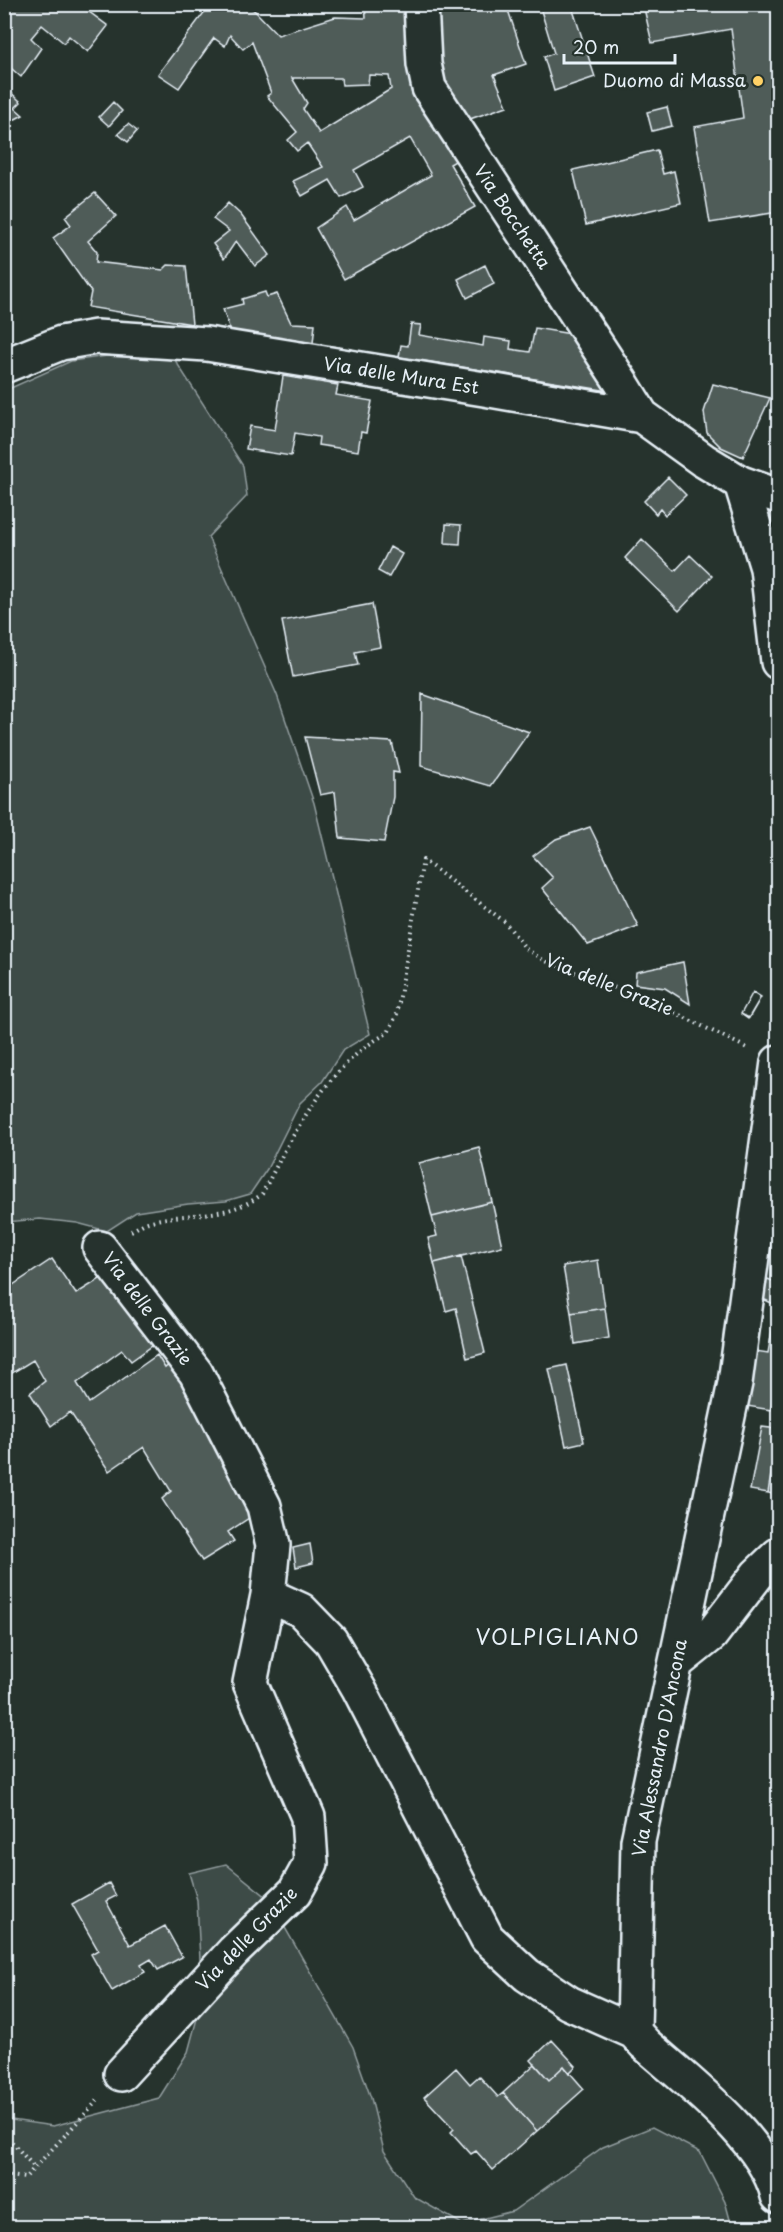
<svg xmlns="http://www.w3.org/2000/svg" width="783" height="2232" viewBox="0 0 783 2232" font-family="'Playpen Sans',sans-serif">
	<rect width="100%" height="100%" fill="#26332d"/>
	<filter id="ink" filterUnits="userSpaceOnUse"><feTurbulence type="fractalNoise" baseFrequency=".0167" numOctaves="2"/><feDisplacementMap in="SourceGraphic" scale="12" xChannelSelector="R" yChannelSelector="G"/><feConvolveMatrix kernelMatrix="1 2 1 2 8 2 1 2 1" color-interpolation-filters="sRGB"/></filter>
	<g filter="url(#ink)">
		<path fill="#3e4b47" stroke="#939ea0" stroke-width="1.5" d="M114,355L175,360L243,466L247,496L208,537L277,695L314,803L370,1034L343,1050L322,1082L300,1103L267,1169L250,1194L226,1201L188,1204L136,1212L107,1231L77,1223L40,1219L5,1222L4,391L71,361Z
			M226,1864L268,1898L353,2047L371,2098L384,2151L414,2197L462,2224L513,2211L603,2147L652,2127L700,2152L725,2201L732,2227L5,2228V2119L53,2126L159,2098L188,2052L202,2000L197,1900L189,1873Z"/>
		<path fill="#505c59" stroke="#e8f1f8" stroke-width="1.5" fill-rule="evenodd" d="M4,4H93L88,11L108,26L88,52L69,36L64,43L42,25L31,38L41,48L21,77L4,62Z
			M206,4H249L248,6L255,11L278,35L335,17L366,18L365,4H412L459,159L450,164L475,207L344,279L316,228L347,207L354,220L431,175L410,138L354,170L363,187L341,198L330,180L302,196L293,181L323,167L307,143L297,151L288,140L297,132L267,96L271,93L252,42L243,49L230,35L225,46L214,38L179,88L158,74L209,6ZM369,75L389,76L391,89L319,133L303,109L307,103L292,78H341L342,85L368,84Z
			M429,4H506L526,64L494,75L507,106L467,120L439,77Z
			M539,4H571L595,77L554,91L544,57L554,53Z
			M643,4H778V212L710,223L694,127L743,118L731,29L652,43Z
			M4,86L21,102L15,108L23,115L4,125Z
			M113,102L122,111L109,126L99,117Z
			M667,107L672,126L652,131L647,112Z
			M128,124L137,131L128,142L118,134Z
			M657,150L663,174L674,171L681,203L586,225L573,170Z
			M95,193L116,216L88,241L97,252L96,262L163,270L168,265L186,266L192,324L88,307L91,292L53,238L71,225L65,217Z
			M228,203L241,215L270,255L255,266L236,241L224,259L213,244L229,231L213,219Z
			M485,265L494,284L467,298L458,279Z
			M265,292L267,297L277,294L291,323L315,324L313,343L230,330L223,309L243,304L242,299Z
			M411,324L421,325L419,335L483,346L484,337L511,341L510,349L530,352L535,328L577,335L609,391L399,357L401,345L408,346Z
			M283,376L338,385L336,395L372,401L366,433L361,432L358,451L318,445L319,437L295,433L291,456L246,449L250,426L275,430Z
			M713,384L770,398L743,457L721,447L707,433L704,412Z
			M668,477L686,495L665,515L660,509L656,514L644,501Z
			M446,524L461,525L460,544L445,543Z
			M642,539L675,571L690,555L712,576L679,611L625,558Z
			M390,547L402,554L389,577L378,571Z
			M372,604L380,647L355,652L358,665L293,677L282,621Z
			M422,694L529,732L491,786L421,766Z
			M305,737L392,742L399,773L393,772V797L384,842L340,838L335,792L320,795Z
			M590,827L638,926L588,945L542,888L553,878L533,856L556,839Z
			M683,962L690,1004L665,988L635,984L636,972Z
			M753,992L761,997L749,1018L741,1014Z
			M753,992L761,997L748,1019L741,1014Z
			M479,1147L492,1202L432,1217L419,1163Z
			M492,1202L502,1246L434,1263L428,1238L437,1236L432,1217Z
			M461,1256L485,1353L467,1358L456,1308L446,1311L434,1263Z
			M52,1259L76,1294L103,1277L156,1343L131,1361L122,1350L77,1383L89,1403L157,1355L165,1368L171,1363L201,1407L252,1516L228,1532L234,1541L202,1561L162,1499L171,1491L144,1447L109,1471L70,1412L51,1426L30,1393L45,1381L33,1360L4,1378V1309L6,1308L4,1291Z
			M598,1260L605,1308L571,1313L563,1266Z
			M765,1278L778,1283V1306L763,1299Z
			M605,1308L609,1338L575,1344L571,1313Z
			M773,1325L778,1326V1361L771,1410L747,1406L756,1351L768,1353Z
			M778,1361V1406L772,1405Z
			M567,1365L584,1442L566,1446L549,1369Z
			M762,1427L778,1429L768,1493L750,1490Z
			M778,1434V1495L768,1493Z
			M310,1544L313,1563L296,1567L293,1548Z
			M109,1883L116,1896L106,1901L130,1945L165,1926L182,1957L158,1970L151,1959L141,1965L145,1972L112,1991L91,1954L98,1950L72,1904Z
			M552,2040L576,2066L569,2073L564,2066L549,2080L531,2060Z
			M535,2064L549,2080L564,2066L584,2089L537,2131L503,2093Z
			M456,2068L470,2084L479,2076L498,2097L503,2093L537,2131L493,2170L476,2151L471,2154L451,2132L454,2129L424,2097Z"/>
		<g fill="none" stroke-linecap="round" stroke-linejoin="round">
			<g stroke="#e8f1f8" stroke-width="38">
				<path id="street" d="M421,4L424,64L429,88L621,382L642,416
					M4,366L61,343L96,337L207,344L484,389L642,416L703,460L741,483L778,496
					M741,483L767,568L778,662
					M100,1248L196,1373L264,1506L273,1545L268,1595L250,1683L308,1817L311,1863L295,1892L234,1951L121,2074
					M268,1595L301,1610L331,1641L359,1689L487,1938L527,1975L569,2003L634,2032L645,2044C688,2082 765,2140 778,2196
					M676,1663L711,1635L757,1575L778,1555
					M634,2032L638,1841L735,1383L778,1062"/>
			</g>
			<path stroke="#e8f1f8" stroke-width="4" stroke-dasharray="1.5 4.5" stroke-linecap="butt" d="M131,1231C137,1228 142,1224 148,1222C187,1211 229,1220 262,1194C292,1136 328,1063 388,1033L397,1014L423,860L505,922L526,949L543,960L657,1004L747,1048
				M4,2133L35,2168
				M4,2175L25,2178L98,2100"/>
			<use href="#street" stroke="#26332d" stroke-width="33"/>
		</g>
	</g>
	<circle fill="#ffd166" stroke="#26332d" stroke-width="2" cx="758" cy="81" r="6"/>
	<g text-anchor="middle" stroke-width="6" stroke-linejoin="round" paint-order="stroke">
		<g font-size="18" fill="#e8f1f8" stroke="#26332d" text-anchor="end">
			<text x="746" y="87">Duomo di Massa</text>
		</g>
		<g font-size="18" fill="#e8f1f8" stroke="#26332d">
			<text transform="translate(512 217) rotate(56)" y="6">Via Bocchetta</text>
			<text transform="translate(401 376) rotate(9)" y="6">Via delle Mura Est</text>
			<text transform="translate(609 985) rotate(22)" y="6">Via delle Grazie</text>
			<text transform="translate(147 1309) rotate(53)" y="6">Via delle Grazie</text>
			<text transform="translate(660 1748) rotate(-79)" y="6">Via Alessandro D'Ancona</text>
			<text transform="translate(247 1939) rotate(-46)" y="6">Via delle Grazie</text>
		</g>
		<g font-size="21" letter-spacing="1.5" fill="#e8f1f8" stroke="#26332d">
			<text x="558" y="1645">VOLPIGLIANO</text>
		</g>
	</g>
	<rect width="783" height="2232" fill="none" stroke="#26332d" stroke-width="24"/>
	<rect x="12" y="12" width="759" height="2208" fill="none" stroke="#e8f1f8" stroke-width="2" filter="url(#ink)"/>
	<path d="M564 54v9h111v-9" fill="none" stroke="#e8f1f8" stroke-width="3"/>
	<text x="573" y="54" font-size="18" fill="#e8f1f8" stroke="#26332d" stroke-width="4.5" paint-order="stroke">20 m</text>
</svg>
